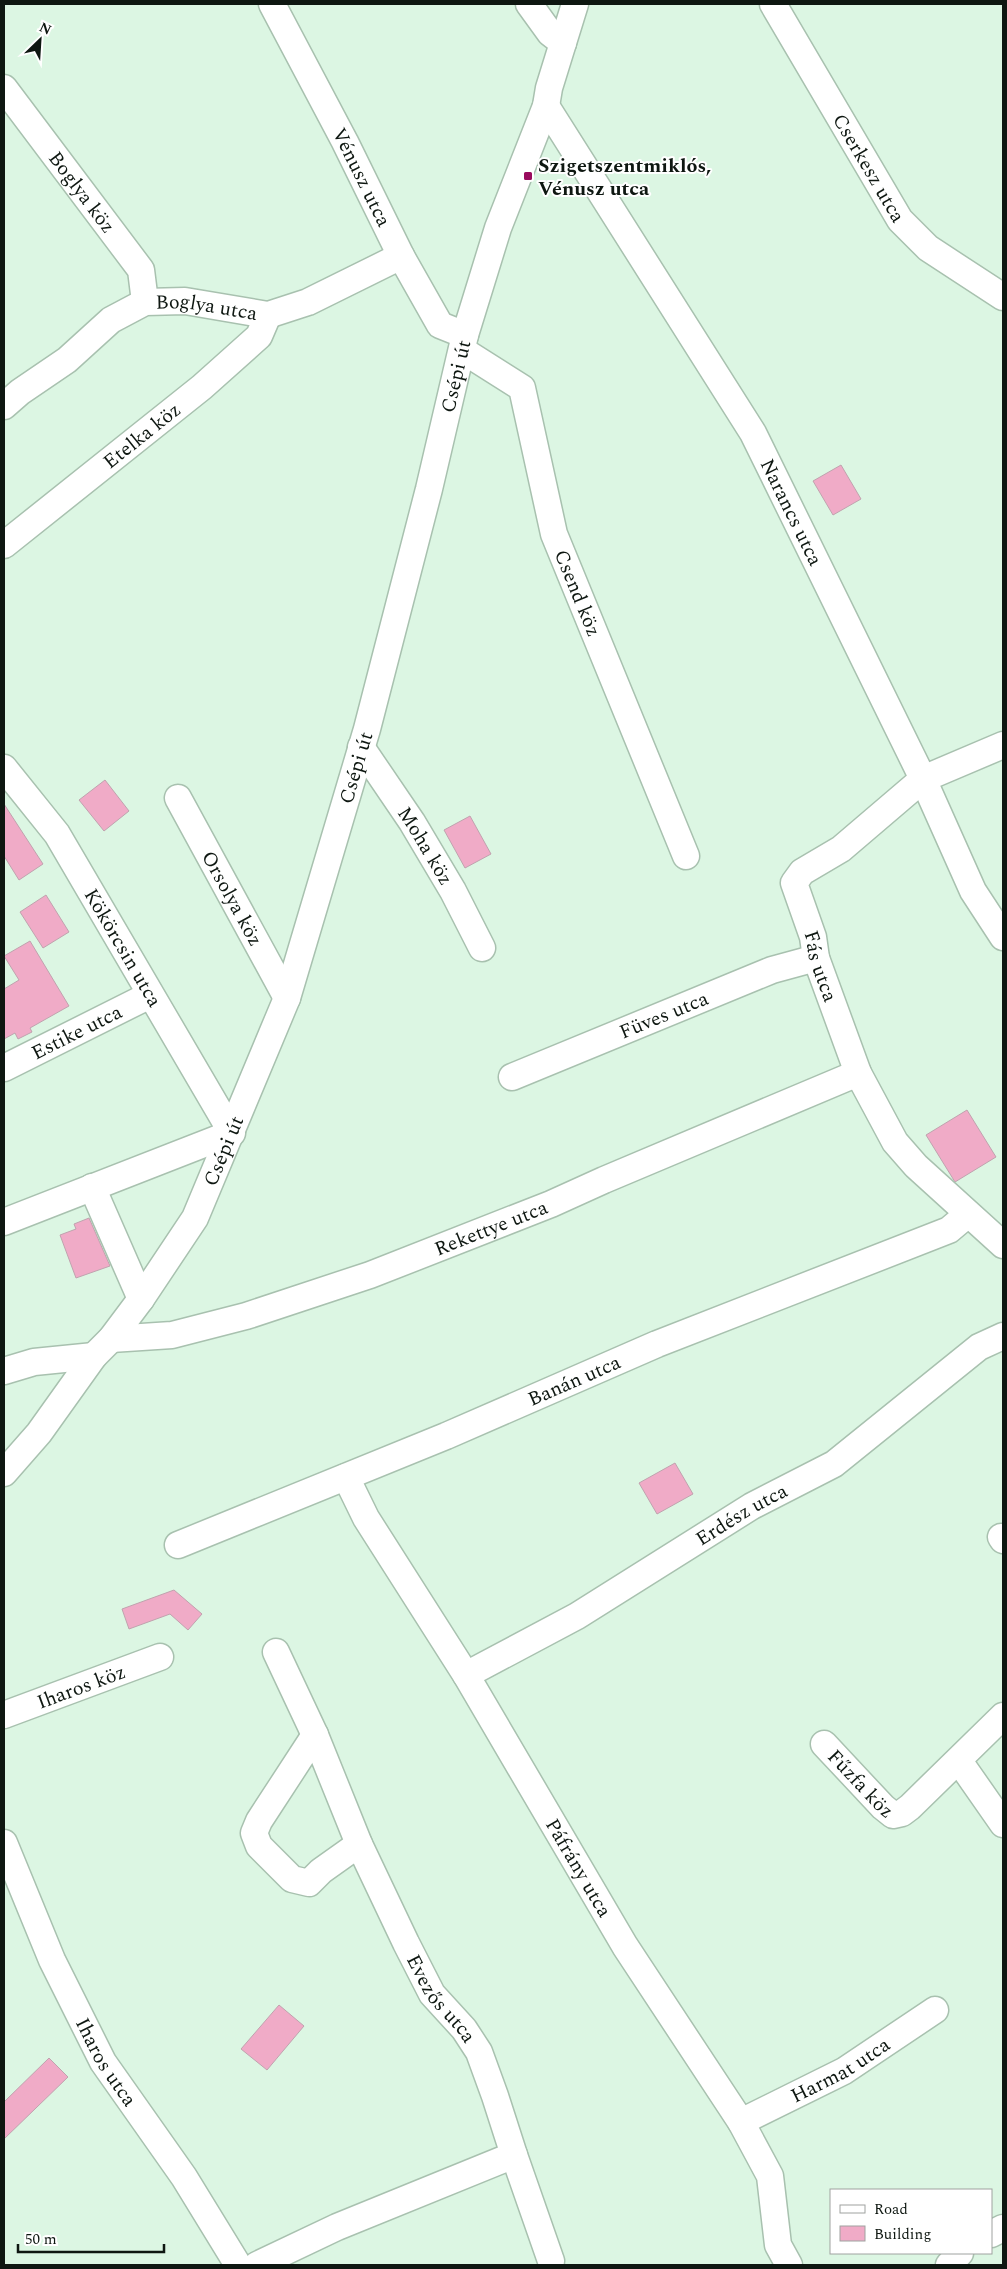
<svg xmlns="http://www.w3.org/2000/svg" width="1007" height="2269" viewBox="0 0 1007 2269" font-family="Spectral,serif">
	<rect width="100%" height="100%" fill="#dcf6e3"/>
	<path fill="#f0abc7" stroke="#c0a3ae" d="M841,465L861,499L833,515L813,481Z
		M105,780L129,811L104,831L79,800Z
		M4,804L43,864L19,880L4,856Z
		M470,816L491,854L465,868L444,830Z
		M46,895L69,932L43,948L20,912Z
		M30,941L69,1006L30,1028L32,1032L18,1039L15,1033L4,1039V989L19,980L4,956Z
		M967,1110L996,1157L955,1182L926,1135Z
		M89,1218L110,1266L76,1278L60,1235L76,1229L74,1224Z
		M675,1463L693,1494L657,1514L639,1483Z
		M174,1590L202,1614L188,1630L170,1614L129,1629L122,1609Z
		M279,2005L304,2026L267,2070L241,2049Z
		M49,2058L68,2077L4,2139V2102Z"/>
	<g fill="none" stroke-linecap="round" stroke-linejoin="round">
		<g stroke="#a8c1af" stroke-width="29">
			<g id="minor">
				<path id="s1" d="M272,4L345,142L401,256L440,325L465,335"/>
				<path d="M529,4L550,33L563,43"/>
				<path id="s2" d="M773,4L900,220L928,248L1003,297"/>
				<path id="s3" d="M4,88L141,270L145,302"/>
				<path id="s4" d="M546,106L753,433L923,779L973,891L1003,937"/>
				<path id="s5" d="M462,350L522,388L554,534L686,856"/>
				<path id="s6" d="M4,406L20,392L67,360L111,320L145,302L185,301L268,315L308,302L401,256"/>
				<path id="s7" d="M4,545L202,387L259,336L268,315"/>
				<path id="s8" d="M1003,745L923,779L841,849L802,872L794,883L813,937L816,958L858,1073L895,1142L916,1166L1003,1245"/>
				<path id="s9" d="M361,747L412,822L453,891L482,948"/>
				<path id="s10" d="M4,768L57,834L232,1133L4,1222"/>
				<path id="s11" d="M178,798L287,998"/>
				<path id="s12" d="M4,1068L150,995"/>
				<path id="s13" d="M512,1077L772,970L816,958"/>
				<path d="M92,1187L141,1299"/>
				<path id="s14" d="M111,1339L172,1335L246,1316L370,1275L551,1204L604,1180L858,1073"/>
				<path d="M4,1371L34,1362L94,1356"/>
				<path id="s15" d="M4,1473L39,1433L94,1356L111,1339L141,1299L195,1218L287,998L367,729L429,489L465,335L498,228L546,106L549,88L575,4"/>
				<path id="s16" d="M346,1477L366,1518L466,1675L625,1946L741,2122L770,2176L778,2245L789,2265"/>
				<path d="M1001,1537L1003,1540"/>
				<path id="s17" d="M178,1545L446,1436L657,1344L949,1230L968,1214"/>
				<path id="s18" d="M276,1652L315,1735L359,1844L406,1943L432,1994L464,2029L479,2052L495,2096L514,2155L551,2261"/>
				<path id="s19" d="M466,1675L577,1616L752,1506L834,1464L979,1347L1003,1336"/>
				<path id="s20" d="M4,1715L160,1657"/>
				<path d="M315,1735L259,1821L254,1833L259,1846L292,1879L309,1883L321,1871L359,1844"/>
				<path id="s21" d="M824,1744L883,1807L893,1815L902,1813L910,1807L1003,1716"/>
				<path d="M959,1761L1003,1824"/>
				<path id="s22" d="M4,1843L52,1960L103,2062L184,2177L238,2265"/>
				<path id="s23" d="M741,2122L844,2071L935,2010"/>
				<path d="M991,2234L1003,2228"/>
				<path d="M257,2265L337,2227L514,2155"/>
				<path d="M949,2265L960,2253"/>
			</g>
		</g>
		<use href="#minor" stroke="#fff" stroke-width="26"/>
	</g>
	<rect fill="#990b5d" stroke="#fff" stroke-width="2" x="523" y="171" width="10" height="10" rx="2.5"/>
	<g text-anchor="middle" stroke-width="4" stroke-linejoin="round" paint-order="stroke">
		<g font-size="20" font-weight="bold" fill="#0e1711" stroke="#fff" text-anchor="start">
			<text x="538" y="172">Szigetszentmiklós,<tspan x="538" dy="23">Vénusz utca</tspan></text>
		</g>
		<g font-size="20" fill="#0e1711" stroke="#fff">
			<text dy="7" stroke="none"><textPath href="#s2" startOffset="190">Cserkesz utca</textPath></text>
			<text dy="7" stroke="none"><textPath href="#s1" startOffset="195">Vénusz utca</textPath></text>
			<text dy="7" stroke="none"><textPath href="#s3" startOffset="130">Boglya köz</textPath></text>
			<text dy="7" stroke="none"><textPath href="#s6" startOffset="238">Boglya utca</textPath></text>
			<text dy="7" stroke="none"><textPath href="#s15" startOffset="1202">Csépi út</textPath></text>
			<text dy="7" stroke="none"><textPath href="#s7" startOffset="176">Etelka köz</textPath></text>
			<text dy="7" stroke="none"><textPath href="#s4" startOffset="475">Narancs utca</textPath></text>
			<text dy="7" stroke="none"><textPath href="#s5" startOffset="284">Csend köz</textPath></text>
			<text dy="7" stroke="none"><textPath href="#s15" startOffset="798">Csépi út</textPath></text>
			<text dy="7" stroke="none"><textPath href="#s9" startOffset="118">Moha köz</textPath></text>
			<text dy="7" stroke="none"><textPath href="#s11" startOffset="114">Orsolya köz</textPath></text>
			<text dy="7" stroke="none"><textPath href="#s10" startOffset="216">Kökörcsin utca</textPath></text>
			<text dy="7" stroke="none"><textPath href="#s8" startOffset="341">Fás utca</textPath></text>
			<text dy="7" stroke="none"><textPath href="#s13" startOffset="164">Füves utca</textPath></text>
			<text dy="7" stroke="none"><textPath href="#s12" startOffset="81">Estike utca</textPath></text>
			<text dy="7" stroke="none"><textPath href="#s15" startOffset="392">Csépi út</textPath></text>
			<text dy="7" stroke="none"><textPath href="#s14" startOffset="398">Rekettye utca</textPath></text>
			<text dy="7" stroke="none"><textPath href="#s17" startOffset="429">Banán utca</textPath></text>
			<text dy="7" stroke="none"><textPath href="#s19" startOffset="319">Erdész utca</textPath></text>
			<text dy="7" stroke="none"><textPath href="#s20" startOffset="82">Iharos köz</textPath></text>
			<text dy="7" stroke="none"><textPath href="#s21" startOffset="54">Fűzfa köz</textPath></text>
			<text dy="7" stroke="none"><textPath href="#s16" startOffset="455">Páfrány utca</textPath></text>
			<text dy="7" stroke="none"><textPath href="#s18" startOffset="385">Evezős utca</textPath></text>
			<text dy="7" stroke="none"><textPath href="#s22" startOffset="242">Iharos utca</textPath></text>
			<text dy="7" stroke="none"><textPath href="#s23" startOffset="112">Harmat utca</textPath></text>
		</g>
	</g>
	<rect width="1007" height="2269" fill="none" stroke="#0e1711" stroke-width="10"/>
	<rect x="830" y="2189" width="162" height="65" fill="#ffffff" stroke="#9fa2a0"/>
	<rect x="840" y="2205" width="25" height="8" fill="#ffffff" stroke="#9fa2a0"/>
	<text x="874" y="2214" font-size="15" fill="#0e1711">Road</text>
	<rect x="840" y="2226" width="25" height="15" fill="#f0abc7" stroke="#9fa2a0"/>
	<text x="874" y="2239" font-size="15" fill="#0e1711">Building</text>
	<g transform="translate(40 40) rotate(25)" stroke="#ffffff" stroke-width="4" paint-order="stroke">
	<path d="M0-4L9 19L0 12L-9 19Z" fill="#0e1711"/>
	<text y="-8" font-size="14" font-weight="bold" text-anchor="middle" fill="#0e1711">N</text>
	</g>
	<path d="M18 2244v8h146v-8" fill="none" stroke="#0e1711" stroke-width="2.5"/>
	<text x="25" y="2244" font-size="15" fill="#0e1711" stroke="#ffffff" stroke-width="4" paint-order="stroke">50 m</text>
</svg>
